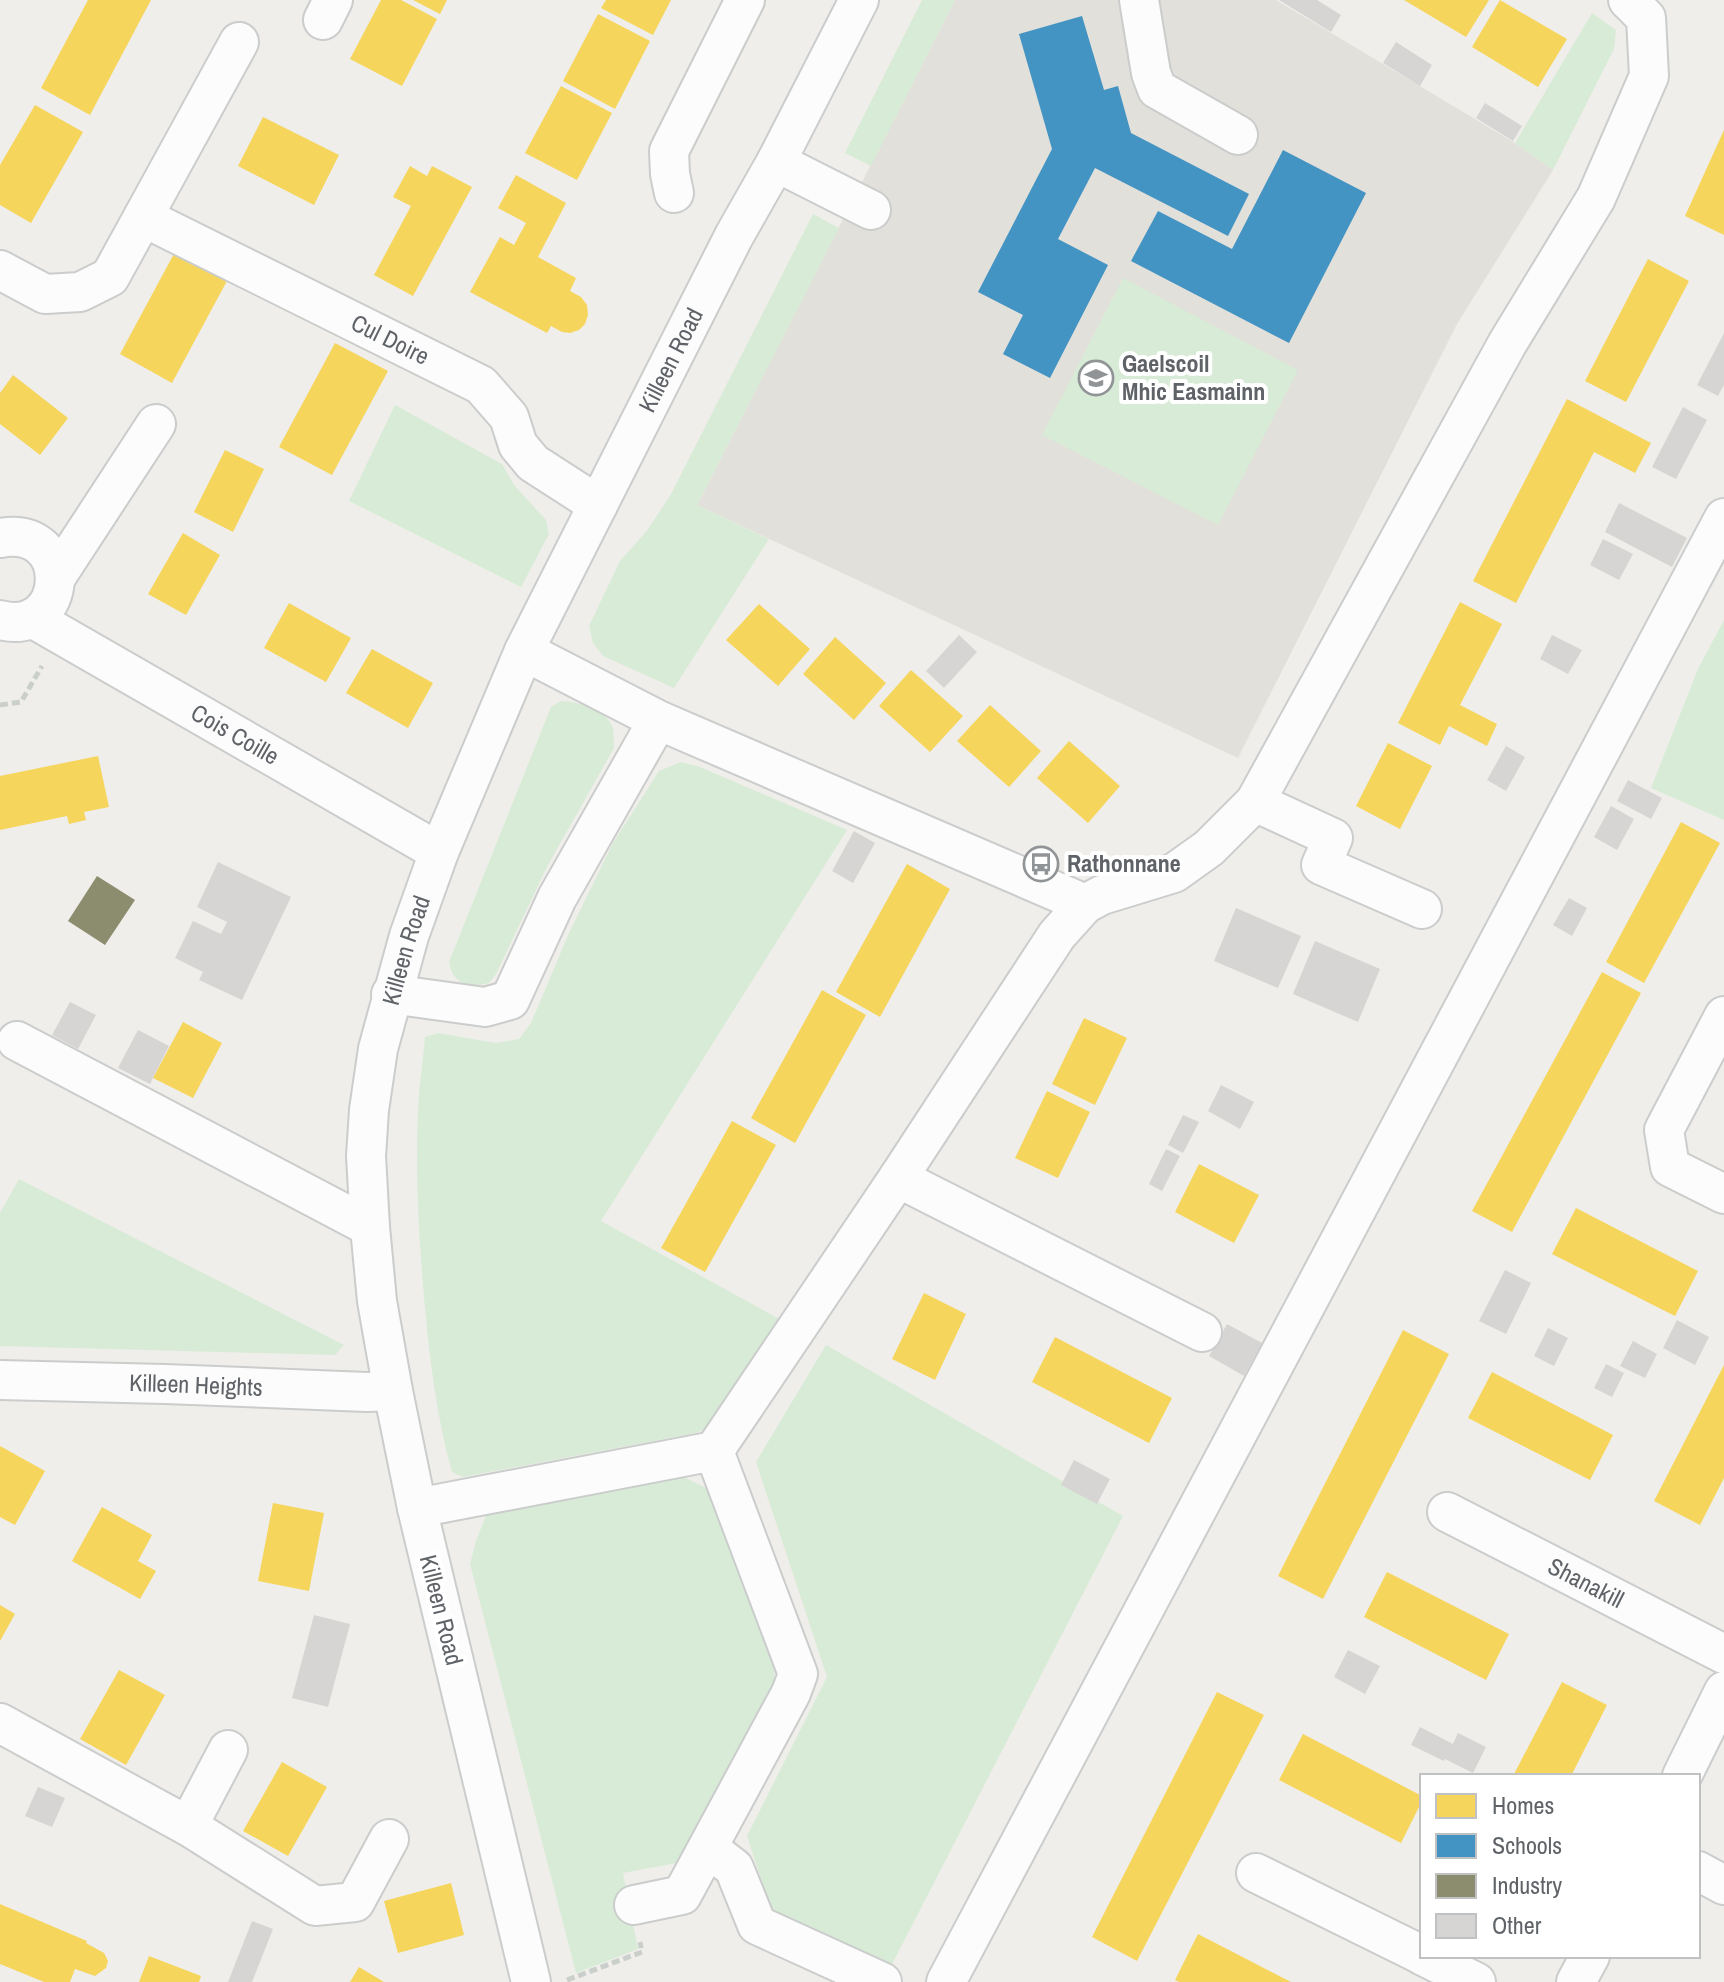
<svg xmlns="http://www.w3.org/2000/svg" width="1724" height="1982" viewBox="0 0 1724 1982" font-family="'Archivo Narrow',sans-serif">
	<rect width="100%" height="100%" fill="#efeeea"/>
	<path fill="#e2e0da" d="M955,0H1276L1515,143L1553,170L1457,324L1238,758L697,505Z"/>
	<path fill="#d8ebd6" d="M922,0H955L871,166L845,153Z
		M1592,13L1616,30L1614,49L1553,170L1515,143Z
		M813,214L839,228L697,505L769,539L674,688L603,656L593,643L589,626L620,561L646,532L670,496Z
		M1123,278L1298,370L1218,525L1042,435Z
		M395,405L502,464L514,485L546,520L549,534L521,587L349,501Z
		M1724,620V820L1651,788L1698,669Z
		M561,701C579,702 606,709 613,728C614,734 614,742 614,748L548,865L496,974L489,983C468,988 453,984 449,962L551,707Z
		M681,762L700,767L847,830L601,1221L783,1321L721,1422L696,1433L463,1477L452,1472C437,1418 430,1363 425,1308C419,1242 415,1176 418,1111C419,1086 423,1061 425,1037L438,1033L496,1043L519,1039L531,1023L569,933L613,843L659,771Z
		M19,1179L344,1345L335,1355L0,1346V1213Z
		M826,1345L1123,1516L889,1970L773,1915L747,1836L827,1677L756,1462Z
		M682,1476L710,1490L774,1662L775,1689L682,1862L623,1873L638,1949L576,1973L470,1564L476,1541L488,1511Z"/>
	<path fill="#f6d55c" d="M88,0H151L90,115L41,88Z
		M381,0H401L437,19L402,86L350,59Z
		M413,0H447L440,14Z
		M606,0H671L653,35L601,8Z
		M1404,0H1489L1466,37Z
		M1500,0L1567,39L1538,87L1472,47Z
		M598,14L650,41L615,109L563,81Z
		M561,86L612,113L577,180L525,153Z
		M35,105L83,132L31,223L0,205V165Z
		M263,117L339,155L314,205L238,166Z
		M1724,130V235L1685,216Z
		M410,166L427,176L432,166L472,187L413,296L374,275L411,206L393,197Z
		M516,175L566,203L538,257L576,278L570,291L581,297L587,305L588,315L585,324L579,330L570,333L562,332L551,326L547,333L470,292L500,237L514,245L526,223L498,208Z
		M176,250L228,279L172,383L120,354Z
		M1648,259L1689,281L1626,402L1585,381Z
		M335,343L388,371L332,475L279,447Z
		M13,375L68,418L40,455L0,424V393Z
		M1567,399L1651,443L1635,473L1594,452L1516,603L1473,581Z
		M225,450L264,469L233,532L194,512Z
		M183,533L220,555L186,615L148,594Z
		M1460,602L1502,624L1460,705L1497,724L1487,746L1449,726L1440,745L1398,723Z
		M289,603L351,638L326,682L264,648Z
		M759,604L810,649L778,686L726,640Z
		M835,637L886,683L854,720L803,674Z
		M372,649L433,683L408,728L346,693Z
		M911,670L963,716L930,752L879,706Z
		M990,705L1041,751L1009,787L957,741Z
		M1069,741L1120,786L1088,823L1037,778Z
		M1388,743L1432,766L1400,829L1356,806Z
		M98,756L109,807L84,812L86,820L69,824L67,816L0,830V776Z
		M1681,822L1720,843L1644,983L1606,962Z
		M907,864L950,889L880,1017L836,992Z
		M1602,972L1641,993L1512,1232L1472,1211Z
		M822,990L866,1015L795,1143L751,1118Z
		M1084,1018L1127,1038L1095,1105L1052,1084Z
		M183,1022L222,1043L193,1098L153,1078Z
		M1047,1091L1090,1112L1058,1178L1015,1158Z
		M732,1121L776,1145L705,1272L661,1248Z
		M1199,1164L1259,1195L1234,1243L1175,1212Z
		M1576,1208L1698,1271L1675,1316L1552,1254Z
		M924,1293L966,1314L935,1380L892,1359Z
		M1403,1330L1449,1354L1323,1599L1278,1576Z
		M1055,1337L1172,1398L1149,1443L1032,1382Z
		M1724,1365V1478L1700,1525L1654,1501Z
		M1492,1372L1613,1435L1590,1480L1468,1418Z
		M0,1446L45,1471L15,1525L0,1517Z
		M273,1503L324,1513L309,1591L258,1581Z
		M102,1507L152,1535L138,1561L156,1571L140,1599L72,1561Z
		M1387,1572L1509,1634L1486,1680L1364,1617Z
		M0,1605L15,1614L0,1641Z
		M119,1670L165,1695L126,1765L80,1739Z
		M1562,1682L1607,1705L1571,1776H1513Z
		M1217,1692L1264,1715L1137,1961L1092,1937Z
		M1303,1734L1422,1796V1801L1401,1843L1279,1780Z
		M282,1762L327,1787L288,1856L243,1831Z
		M451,1883L464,1935L398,1953L384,1901Z
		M0,1904L87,1941L86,1943L104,1953L108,1961L106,1968L95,1976L75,1969L70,1982H44L0,1964Z
		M1198,1934L1291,1982H1179L1175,1980Z
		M149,1956L201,1976L199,1982H139Z
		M359,1967L384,1982H350Z"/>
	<path fill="#4393c3" d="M1082,16L1104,90L1118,86L1131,133L1249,194L1228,236L1095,168L1058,239L1108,265L1050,378L1003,354L1023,315L978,292L1052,149L1019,34Z
		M1283,150L1366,193L1289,343L1131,261L1158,211L1232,249Z"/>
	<path fill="#8c8c6e" d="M97,876L135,900L105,945L68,921Z"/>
	<path fill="#d6d5d3" d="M1279,0H1317L1341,15L1331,32Z
		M1396,42L1432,65L1420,86L1383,63Z
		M1485,103L1522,126L1513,141L1476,118Z
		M1724,333V385L1718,396L1697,385Z
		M1683,407L1707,420L1676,479L1652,467Z
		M1619,503L1687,538L1672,567L1605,532Z
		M1603,539L1633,554L1619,580L1590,565Z
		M959,635L977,652L944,688L926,671Z
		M1552,635L1582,650L1568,674L1540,659Z
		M1506,746L1525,757L1506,791L1487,780Z
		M1628,780L1662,798L1651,819L1617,801Z
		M1611,806L1634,819L1617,850L1594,837Z
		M854,831L875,843L853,883L832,871Z
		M218,862L291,897L242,1000L199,980L203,972L175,958L193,921L221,934L227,922L197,907Z
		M1569,898L1587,908L1572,936L1553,925Z
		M1236,908L1301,936L1278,988L1214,961Z
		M1315,941L1380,969L1358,1022L1293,994Z
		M70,1002L96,1015L78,1049L52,1035Z
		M138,1030L169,1046L150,1084L118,1068Z
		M1221,1085L1254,1102L1240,1129L1208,1111Z
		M1183,1115L1199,1122L1183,1153L1168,1145Z
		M1166,1149L1180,1156L1162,1191L1149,1184Z
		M1505,1270L1531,1283L1506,1334L1479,1321Z
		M1677,1320L1709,1337L1695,1365L1663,1348Z
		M1227,1324L1262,1343L1244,1376L1209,1356Z
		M1548,1328L1568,1338L1554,1366L1534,1356Z
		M1633,1341L1657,1354L1645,1378L1620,1366Z
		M1606,1364L1624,1373L1612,1397L1594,1388Z
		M1074,1460L1110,1479L1097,1504L1061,1485Z
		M314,1615L350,1624L328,1707L292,1698Z
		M1348,1650L1380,1666L1365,1694L1334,1677Z
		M1420,1727L1453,1744L1458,1733L1486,1747L1473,1773L1445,1759L1444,1761L1411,1745Z
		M38,1787L65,1798L52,1827L25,1816Z
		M252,1921L273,1929L252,1982H228Z"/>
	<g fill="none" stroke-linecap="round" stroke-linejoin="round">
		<g stroke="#cbcccc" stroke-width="42">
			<g id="minor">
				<path d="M1139,0L1151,73L1157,89L1238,135"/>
				<path d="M323,20L333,0"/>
				<path d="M776,162L871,210"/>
				<path d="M674,193L670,174L669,151L745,0"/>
				<path d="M143,217L239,42"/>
				<path id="s1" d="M0,270L45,294L80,292L110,277L143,217L481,385L509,417L518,445L533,463L598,505"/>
				<path d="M0,538C76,524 70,638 0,620"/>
				<path d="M56,577L156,424"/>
				<path id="s2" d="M32,618L439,852"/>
				<path d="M524,651L658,720L1085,904"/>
				<path d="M1255,802L1333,838L1321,865L1422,909"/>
				<path d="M391,994L485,1007L510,1000L557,898L658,720"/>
				<path d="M1724,1016L1664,1130L1670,1167L1724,1194"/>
				<path d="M17,1041L370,1227"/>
				<path d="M898,1178L1202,1332"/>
				<path id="s3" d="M0,1380L165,1384L367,1392L393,1391"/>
				<path d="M417,1508L714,1451L898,1178L1057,935L1085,904L1102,895L1174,873L1209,848L1255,802L1507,344L1596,198L1649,76L1646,18L1628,0"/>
				<path id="s4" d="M1447,1512L1724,1654"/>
				<path d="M0,1723L188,1826L315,1906L355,1902L389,1839"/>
				<path d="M1682,1776L1724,1691"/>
				<path d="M188,1826L228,1750"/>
				<path d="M708,1848L734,1868L757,1925L882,1982"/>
				<path d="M1698,1871L1724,1885"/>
				<path d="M1256,1873L1422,1955"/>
				<path d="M634,1905L682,1895L791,1693L798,1674L714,1451"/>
				<path d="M1423,1956L1476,1982"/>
				<path id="s5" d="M531,1982L417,1508L393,1391L377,1301L370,1227L366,1156L369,1110L378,1049L409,936L439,852L524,651L734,236L776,162L859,0"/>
				<path d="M946,1982L1724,518"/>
				<path d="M1576,1982L1590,1956"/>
			</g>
		</g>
		<path stroke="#cacfcc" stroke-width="5" stroke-dasharray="8 4" stroke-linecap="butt" d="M0,705L21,702L42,666
			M567,1980L642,1952L640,1942"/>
		<use href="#minor" stroke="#fdfcfc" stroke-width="38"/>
	</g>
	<defs>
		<g id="school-ring" transform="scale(1.8)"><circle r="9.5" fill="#fff" stroke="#919496" stroke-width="1.5"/><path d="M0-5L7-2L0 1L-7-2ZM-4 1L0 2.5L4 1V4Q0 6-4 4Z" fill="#919496"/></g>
		<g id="bus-ring" transform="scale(1.8)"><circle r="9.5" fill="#fff" stroke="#919496" stroke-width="1.5"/><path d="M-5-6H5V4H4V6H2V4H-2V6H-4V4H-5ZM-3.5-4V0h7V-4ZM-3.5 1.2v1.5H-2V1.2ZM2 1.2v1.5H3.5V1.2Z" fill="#919496"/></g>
	</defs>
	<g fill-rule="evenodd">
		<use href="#school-ring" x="1096" y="378"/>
		<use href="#bus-ring" x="1041" y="864"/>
	</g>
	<g text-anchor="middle" stroke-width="8" stroke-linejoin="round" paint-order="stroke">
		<g font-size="24" fill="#5f6368" stroke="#fff">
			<text dy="8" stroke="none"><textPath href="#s1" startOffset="464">Cul Doire</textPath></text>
			<text dy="8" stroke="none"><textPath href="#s5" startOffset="1702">Killeen Road</textPath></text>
			<text dy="8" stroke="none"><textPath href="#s2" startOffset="234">Cois Coille</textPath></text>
			<text dy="8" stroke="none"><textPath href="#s5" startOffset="1054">Killeen Road</textPath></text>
			<text dy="8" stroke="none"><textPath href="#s3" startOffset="196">Killeen Heights</textPath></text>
			<text dy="8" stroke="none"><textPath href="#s4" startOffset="156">Shanakill</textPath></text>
			<text transform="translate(441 1610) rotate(76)" y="8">Killeen Road</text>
		</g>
		<g font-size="24" font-weight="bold" fill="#5f6368" stroke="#fff" text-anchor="start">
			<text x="1122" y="372">Gaelscoil<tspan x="1122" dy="28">Mhic Easmainn</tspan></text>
			<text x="1067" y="872">Rathonnane</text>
		</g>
	</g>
	<rect x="1420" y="1774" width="280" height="184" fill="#ffffff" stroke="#bfc1c3" stroke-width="2"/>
	<rect x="1436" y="1794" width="40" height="24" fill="#f6d55c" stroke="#bfc1c3" stroke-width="2"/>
	<text x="1492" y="1814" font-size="24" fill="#5f6368">Homes</text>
	<rect x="1436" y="1834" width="40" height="24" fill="#4393c3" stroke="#bfc1c3" stroke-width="2"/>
	<text x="1492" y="1854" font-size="24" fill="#5f6368">Schools</text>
	<rect x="1436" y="1874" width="40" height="24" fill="#8c8c6e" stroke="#bfc1c3" stroke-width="2"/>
	<text x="1492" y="1894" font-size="24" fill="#5f6368">Industry</text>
	<rect x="1436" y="1914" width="40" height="24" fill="#d6d5d3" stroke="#bfc1c3" stroke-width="2"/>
	<text x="1492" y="1934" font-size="24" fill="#5f6368">Other</text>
</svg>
